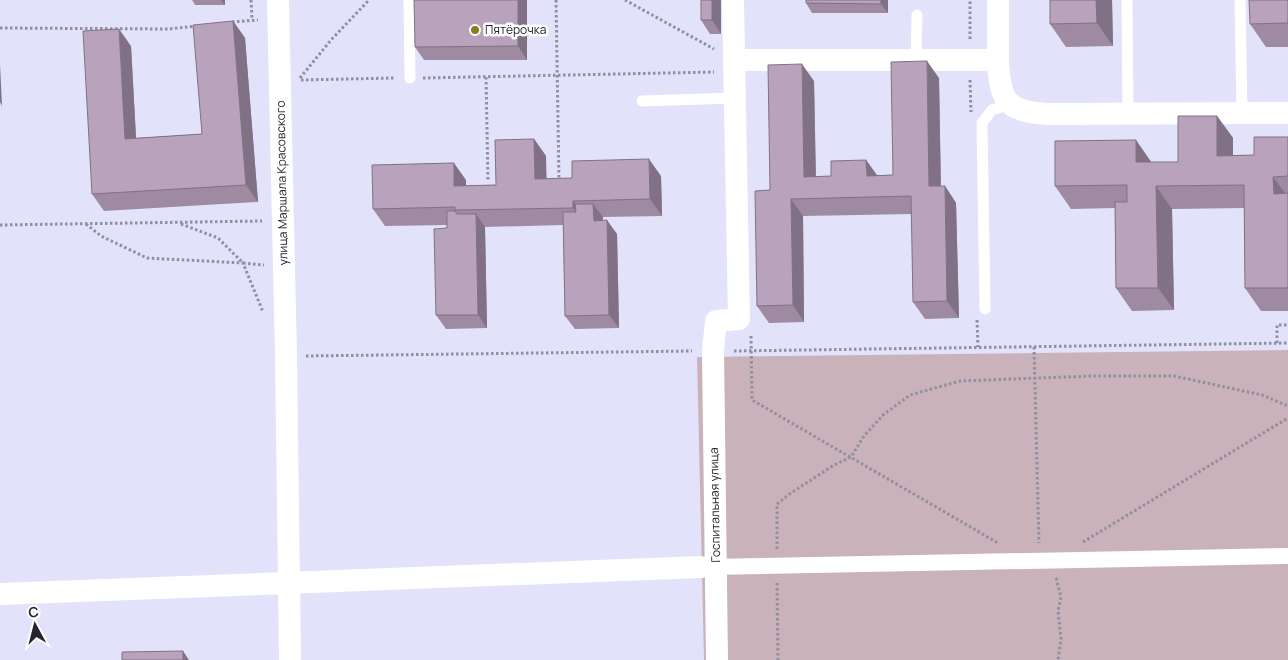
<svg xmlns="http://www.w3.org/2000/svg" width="1288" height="660" viewBox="0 0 1288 660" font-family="Manrope,sans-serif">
	<rect width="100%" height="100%" fill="#e2e2fa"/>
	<path fill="#cab2ba" d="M1288,350V660H704L697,357Z"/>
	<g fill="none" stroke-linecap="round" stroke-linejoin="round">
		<path stroke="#8f8fa1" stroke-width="3" stroke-dasharray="2.5 2.5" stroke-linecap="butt" d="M251,0L252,20
			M556,0L559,181
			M625,0L714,49
			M232,22L258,20
			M0,28L169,29L196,26
			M970,39V0
			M486,77L488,182
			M300,78L331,40L369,0
			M423,78L714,72
			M301,80L394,78
			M970,80L971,112
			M86,224L101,236L147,258L243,263L263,312
			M181,224L218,238L243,263L264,265
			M0,225L262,221
			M977,320L978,347
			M751,336L752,400L998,543
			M1277,343V325H1288
			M1034,347L1039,543
			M734,351L1288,343
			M306,356L692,351
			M1083,542L1288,418
			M777,549V504L791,493L834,465L851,457L864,436L883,415L910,395L960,381L1093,376H1174L1262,395L1288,406
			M1056,578L1061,597L1058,611L1061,639L1058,660
			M777,583L778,660"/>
		<path stroke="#fff" stroke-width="11" d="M409,0L410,78
			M1127,0L1128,114
			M1240,0L1242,113
			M916,60L917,15
			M642,101L735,98
			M985,309L982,123L992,110L1010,104"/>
		<path stroke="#fff" stroke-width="16" d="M705,567L1288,556"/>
		<path stroke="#fff" stroke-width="22" d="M278,0L286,356L290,660
			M998,0V60
			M734,60H998C1000,100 1005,111 1047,114L1288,113
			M0,594L701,567
			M717,660L713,351L716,321L739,319L733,0"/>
	</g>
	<path fill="#9e8ba2" d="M192,0H225V5H195Z
		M527,0V60H424L415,47Z
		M701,0H721V34H710L701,20Z
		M806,0H888V13H812L806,3Z
		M1050,0H1112L1113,46L1066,47L1050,24Z
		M1288,0V47H1266L1250,24Z
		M233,21L245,38L258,202L104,211L92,194L131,46L136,138L202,134Z
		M939,78L941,186H945L956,203L959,318L925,319L913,302L912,214L803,216L804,322L769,323L757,306L770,190L814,81L816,177L831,176L866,160L877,175H893Z
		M1217,116L1233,138V155H1254L1288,137V311H1261L1245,288L1244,208L1172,209L1174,310L1132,311L1116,288L1115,208L1071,209L1055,186L1151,162H1178Z
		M534,139L546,156V179L661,176L662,216L603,217V221L617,234L619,328L575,329L565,316L563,225L485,227L487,328L446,329L436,315L447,225L385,226L373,209L466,180V186L496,185Z"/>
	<path fill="#817184" d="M221,0H225V5Z
		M518,0H527V60L518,46Z
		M712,0H721V34L712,20Z
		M881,0H888V13L881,4Z
		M1096,0H1112L1113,46L1097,23Z
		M233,21L245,38L258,202L246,185Z
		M119,29L131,46L137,156L125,139Z
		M927,61L939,78L941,203L929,186Z
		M0,64L2,106L0,102Z
		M802,64L814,81L816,194L804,177Z
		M1217,116L1233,138V178L1217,156Z
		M534,139L546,156L547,196L535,179Z
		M1136,140L1152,163L1136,162Z
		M649,159L661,176L662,216L650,199Z
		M866,160L878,177L867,176Z
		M454,163L466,180V203L454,186Z
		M1273,177L1288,197L1274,194Z
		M945,186L956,203L959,318L947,301Z
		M1156,186L1172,209L1174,310L1158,288Z
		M791,199L803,216L804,322L793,305Z
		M573,201L585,218V225L573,208Z
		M593,204L603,217V234L594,221Z
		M476,214L485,227L487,328L478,315Z
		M607,220L617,234L619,328L609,315Z
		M183,651L189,660H183Z"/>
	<path fill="#b8a2bc" stroke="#817184" d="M414,0H518V46L415,47Z
		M701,0H712V20H701Z
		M806,0H881V4L806,3Z
		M1050,0H1096L1097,23L1050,24Z
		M1249,0H1288V23L1250,24Z
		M233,21L246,185L92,194L83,31L119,29L125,139L202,134L193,25Z
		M927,61L929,186H945L947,301L913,302L911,196L791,199L793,305L757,306L755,191L770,190L768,65L802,64L804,177L831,176V161L866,160L867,176L893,175L891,62Z
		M1178,116H1217V156L1254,155V137H1288V176L1273,177L1274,194L1288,193V288H1245L1244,185L1156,186L1158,288H1116L1115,202H1127V185L1055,186V141L1136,140V162H1178Z
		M534,139L535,179L572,178V161L649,159L650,199L573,201V208L455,210V207L373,209L372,165L454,163V186L496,185L495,140Z
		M575,204H593L594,221L607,220L609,315L565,316L563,212H576Z
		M447,211H455L457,214H476L478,315H436L434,229L447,228Z
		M183,651V660H122V652Z"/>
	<circle fill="#8c7b21" stroke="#fff" stroke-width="2" cx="475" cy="30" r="5"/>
	<g text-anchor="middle" stroke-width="5" stroke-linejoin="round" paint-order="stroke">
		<g font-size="12" fill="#24232e" stroke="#fff" text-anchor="start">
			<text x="485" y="34">Пятёрочка</text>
		</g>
		<g font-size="12" fill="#24232e" stroke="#fff">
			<text transform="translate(282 183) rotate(-91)" y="4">улица Маршала Красовского</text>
			<text transform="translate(715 505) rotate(-91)" y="4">Госпитальная улица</text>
		</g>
	</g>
	<g transform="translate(35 625) rotate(353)" stroke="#ffffff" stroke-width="4" paint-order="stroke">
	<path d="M0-4L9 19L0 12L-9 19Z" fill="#24232e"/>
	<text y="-8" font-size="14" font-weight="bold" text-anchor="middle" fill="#24232e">С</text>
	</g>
</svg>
